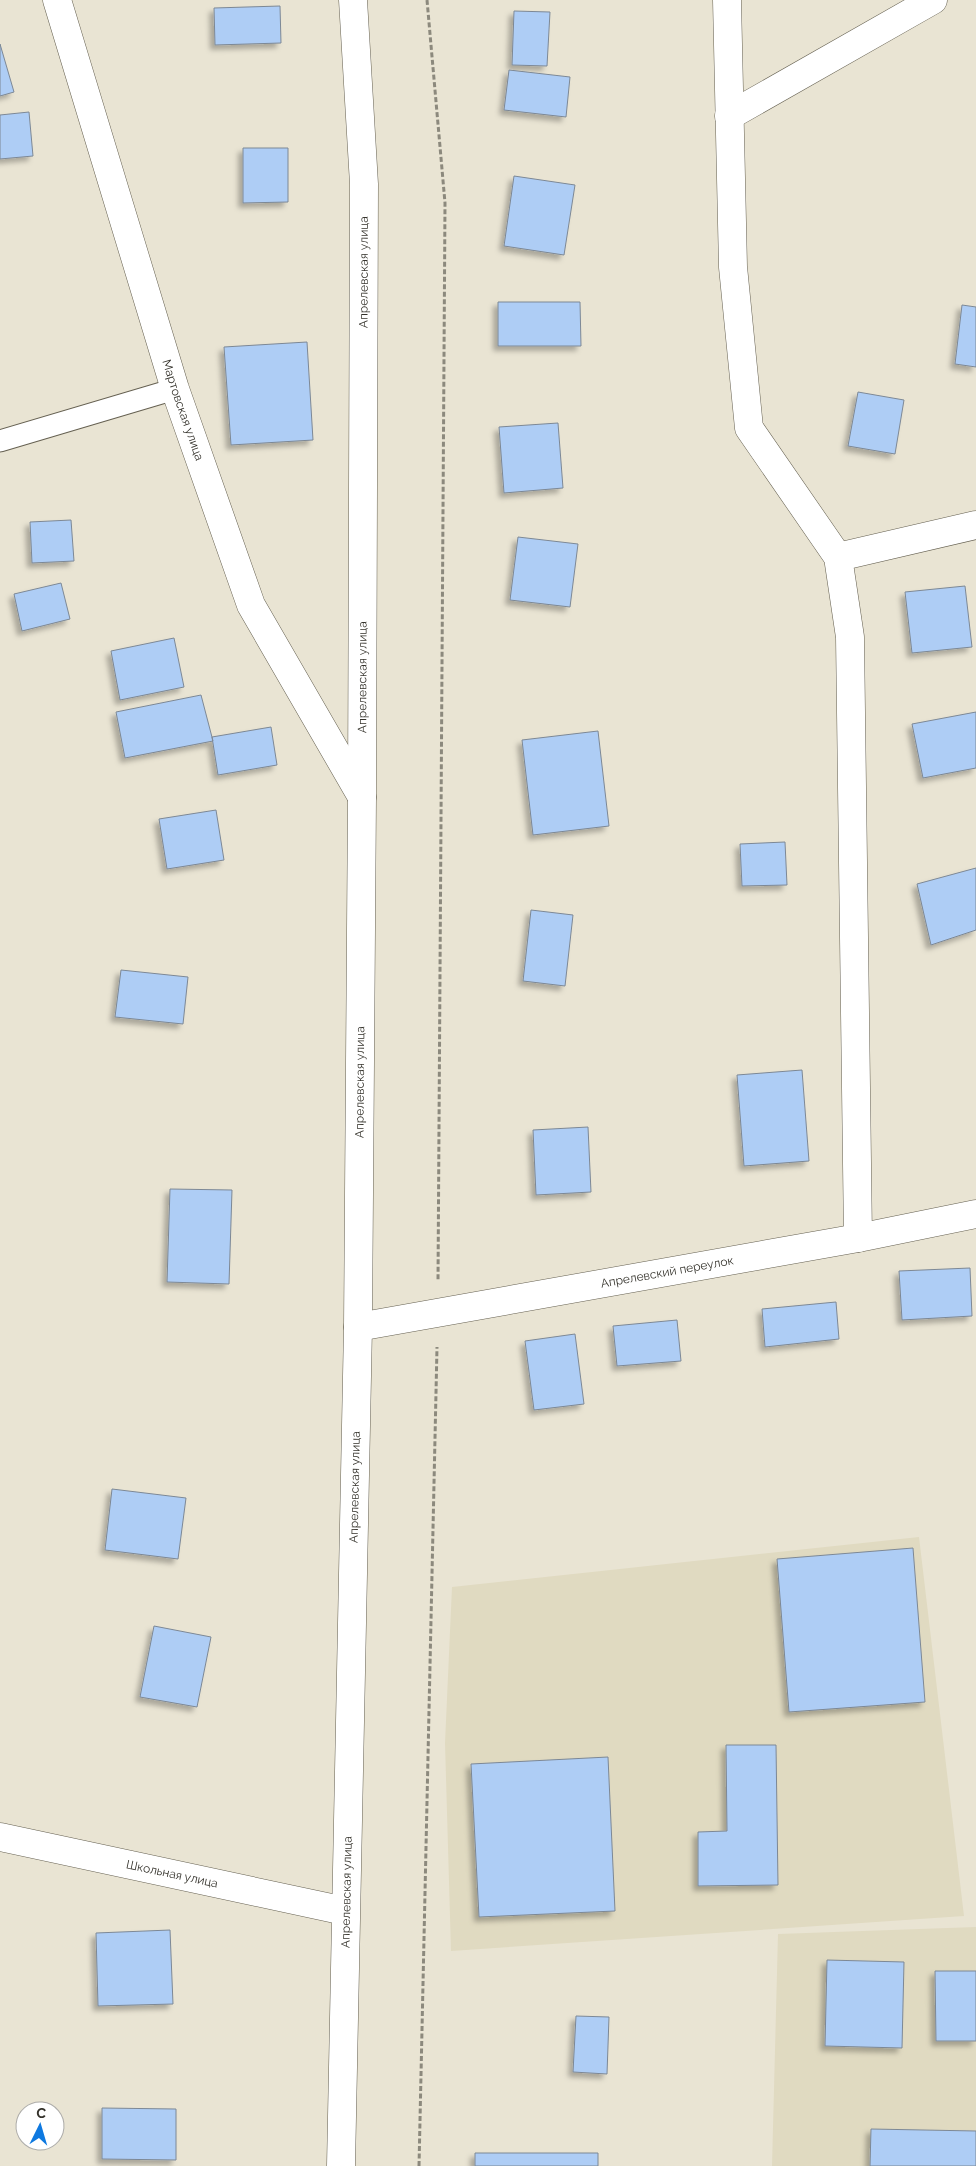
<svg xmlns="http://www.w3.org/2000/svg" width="976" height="2166" viewBox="0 0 976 2166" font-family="Raleway,sans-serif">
	<defs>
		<filter id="shadow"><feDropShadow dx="-4.5" dy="4.5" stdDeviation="2.5" flood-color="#0004"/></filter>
	</defs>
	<rect width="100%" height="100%" fill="#e9e4d3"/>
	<path fill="#e0dac1" d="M919,1537L964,1916L451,1951L445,1743L452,1587Z
		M976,1927V2166H772L778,1934Z"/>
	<path fill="#aecdf5" stroke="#7d8895" filter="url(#shadow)" d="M280,6L281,43L215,45L214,8Z
		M514,11L550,12L547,66L512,65Z
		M0,44L14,92L0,96Z
		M509,70L570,77L566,117L504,110Z
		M29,112L33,156L0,159V115Z
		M243,148H288V202L243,203Z
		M514,176L575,185L564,255L504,246Z
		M498,302H580L581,346H498Z
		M962,305L976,307V367L955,364Z
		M307,342L313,440L231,445L224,347Z
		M858,392L904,400L895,454L848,446Z
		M558,423L563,488L504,493L499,427Z
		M71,520L74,561L32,563L30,522Z
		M518,537L578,544L570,607L510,600Z
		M61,583L70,619L22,631L14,594Z
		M965,586L972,647L912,653L905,592Z
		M174,638L184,687L120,700L111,651Z
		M201,695L213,741L125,758L116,712Z
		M976,712V768L923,778L912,724Z
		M271,727L277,765L218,775L212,737Z
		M598,731L609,826L533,835L522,740Z
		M216,810L224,860L167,869L159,819Z
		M785,842L787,885L742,886L740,844Z
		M976,868V930L931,945L917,884Z
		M531,910L573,915L565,986L523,981Z
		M121,970L188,977L183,1024L115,1017Z
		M802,1070L809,1161L744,1166L737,1075Z
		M588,1127L591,1192L536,1195L533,1130Z
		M170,1189L232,1190L229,1284L167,1282Z
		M970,1268L972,1316L902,1320L899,1271Z
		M836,1302L839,1339L765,1347L762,1309Z
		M677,1320L681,1361L617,1366L613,1326Z
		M575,1334L584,1404L534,1410L525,1341Z
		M112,1489L186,1498L178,1559L105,1550Z
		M913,1548L925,1702L789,1712L777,1559Z
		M154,1626L211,1637L197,1707L140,1697Z
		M726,1745H776L778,1885L698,1886V1832L727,1831Z
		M608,1757L615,1911L479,1917L471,1764Z
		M170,1930L173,2004L98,2006L96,1933Z
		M827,1960L904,1962L902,2048L825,2046Z
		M935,1971H976V2041H936Z
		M576,2016L609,2017L607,2074L573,2072Z
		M102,2108L176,2109V2160L102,2159Z
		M871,2129L976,2131V2166H870Z
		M475,2153H598V2166H475Z"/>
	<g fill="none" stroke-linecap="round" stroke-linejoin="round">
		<g stroke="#656051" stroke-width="23">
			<path id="lane" d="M0,441L175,389"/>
		</g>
		<g stroke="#656051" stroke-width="29">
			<g id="street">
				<path id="s1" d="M57,0L175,389L251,605L362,797"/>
				<path d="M727,0L733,267L749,428L838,557L850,637L858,1238"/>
				<path d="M729,116L933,0"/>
				<path d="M838,557L976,525"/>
				<path id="s2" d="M358,1327L858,1238L976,1214"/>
				<path id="s3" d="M0,1837L345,1911"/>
			</g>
		</g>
		<g stroke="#656051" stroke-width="29">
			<g id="secondary">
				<path id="s4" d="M341,2166L358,1327L362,797L364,184L353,0"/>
			</g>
		</g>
		<path stroke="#8c897d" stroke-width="3" stroke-dasharray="5 2.5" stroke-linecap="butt" d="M427,0L445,203L438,1281
			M419,2166L437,1347"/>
		<use href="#lane" stroke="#fff" stroke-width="21"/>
		<use href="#street" stroke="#fff" stroke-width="28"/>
		<use href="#secondary" stroke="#fff" stroke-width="28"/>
	</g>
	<g text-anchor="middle" stroke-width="4" stroke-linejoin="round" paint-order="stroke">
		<g font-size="12" fill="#34322b" stroke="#fff">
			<text dy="4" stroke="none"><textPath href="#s4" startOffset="1894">Апрелевская улица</textPath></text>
			<text dy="4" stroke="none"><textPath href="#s1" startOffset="429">Мартовская улица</textPath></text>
			<text dy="4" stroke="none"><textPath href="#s4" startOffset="1489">Апрелевская улица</textPath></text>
			<text dy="4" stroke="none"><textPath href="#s4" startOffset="1084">Апрелевская улица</textPath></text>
			<text dy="4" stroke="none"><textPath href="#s2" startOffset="314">Апрелевский переулок</textPath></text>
			<text dy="4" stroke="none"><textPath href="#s4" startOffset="679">Апрелевская улица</textPath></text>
			<text dy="4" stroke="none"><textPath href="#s3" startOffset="176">Школьная улица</textPath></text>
			<text dy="4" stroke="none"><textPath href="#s4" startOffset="274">Апрелевская улица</textPath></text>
		</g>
	</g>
	<g transform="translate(40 2126) rotate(5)"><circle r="24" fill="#ffffff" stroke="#aeadaa"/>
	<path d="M0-4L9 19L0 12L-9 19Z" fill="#0e79e0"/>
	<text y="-8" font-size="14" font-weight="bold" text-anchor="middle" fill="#34322b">С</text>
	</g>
</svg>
